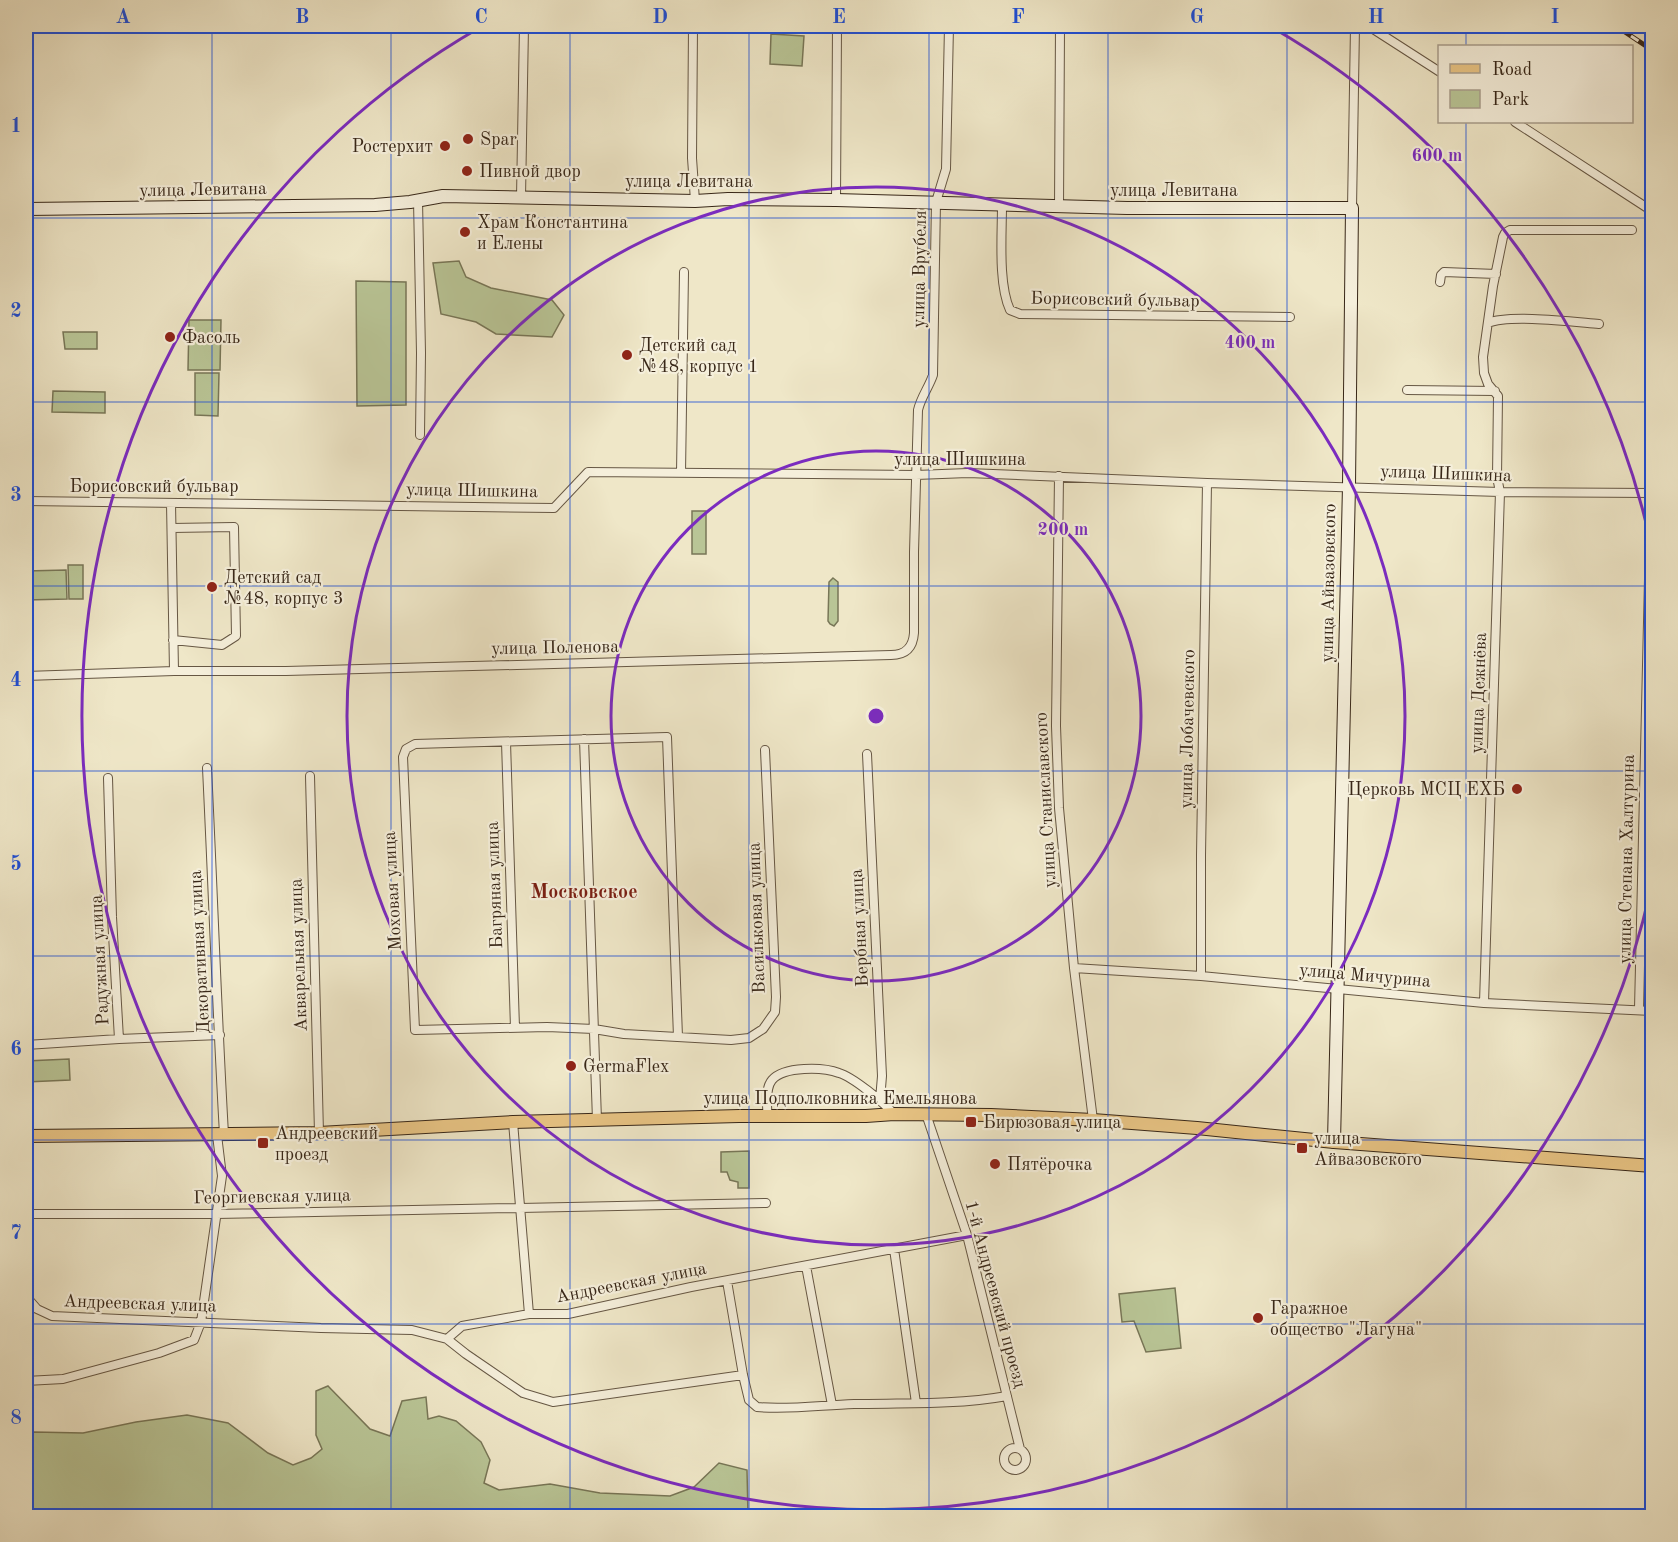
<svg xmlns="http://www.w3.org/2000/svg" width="1678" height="1542" viewBox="0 0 1678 1542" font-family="'Old Standard TT',serif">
	<rect width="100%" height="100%" fill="#efe7c8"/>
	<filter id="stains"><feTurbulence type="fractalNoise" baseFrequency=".00333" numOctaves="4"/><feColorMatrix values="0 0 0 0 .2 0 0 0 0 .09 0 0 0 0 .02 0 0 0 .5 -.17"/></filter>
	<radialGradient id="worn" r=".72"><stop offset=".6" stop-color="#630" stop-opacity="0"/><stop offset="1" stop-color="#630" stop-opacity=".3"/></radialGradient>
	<path fill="#b9c596" stroke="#787657" stroke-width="1.5" d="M771,34L804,36L802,66L770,64Z
		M459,261L466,277L491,288L552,300L564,315L552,337L496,334L476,322L441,314L433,263Z
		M356,281L406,282V405L357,406Z
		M189,320H221L220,370H188Z
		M63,332H97V349H65Z
		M195,373H219L218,416L195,415Z
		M53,391L105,392V413L52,412Z
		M692,511H706V554H692Z
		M83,565V599H69L68,565Z
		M66,570L67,599L26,600V571Z
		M833,578L838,582V621L834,626L830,624L828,621L829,582Z
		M69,1059L70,1080L26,1082V1061Z
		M749,1151V1188H738V1182L730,1180L727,1172H721V1152Z
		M1175,1288L1181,1348L1146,1352L1134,1321L1122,1322L1119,1294Z
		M328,1386L370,1429L390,1436L402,1401L426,1397L428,1419L439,1416L456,1421L481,1442L490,1460L484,1483L499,1490L550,1484L600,1493L670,1496L694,1487L719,1463L747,1470L748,1516H26V1435L34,1432L83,1433L136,1422L187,1415L228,1423L268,1453L293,1465L311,1458L322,1449L316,1435V1391Z"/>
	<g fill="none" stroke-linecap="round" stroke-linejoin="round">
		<g stroke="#665744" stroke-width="10">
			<path id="street" d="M693,26L692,158L695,201
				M1363,26L1370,27L1440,72
				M1515,122L1652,211
				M521,197L524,26
				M418,200L421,353L420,435
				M836,200L837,26
				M1002,205C1002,235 998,284 1010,310L1020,314L1290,317
				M1059,207L1060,26
				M1352,208L1355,26
				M1440,282L1441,275L1444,272L1496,274
				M1488,323C1509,314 1574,322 1599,324
				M1407,390L1495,391
				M681,473L684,272
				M1059,476L1056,726L1059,808L1074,968L1093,1120
				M26,501L554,508L588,472L916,475L968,473L1207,483L1500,492L1652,493
				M171,503L174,671
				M172,528L234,527L236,636L222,645L173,640
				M26,676L174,671H286L891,655C906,655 913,647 914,633V552L918,410C921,397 929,387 933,375L936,202L946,169L949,26
				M584,739L597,1120
				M506,742L515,1028
				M867,754L882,1076L880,1100
				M207,768C213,890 217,1013 224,1134
				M310,776L319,1133
				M108,778L112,917L119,1039L220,1035
				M1074,968L1201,976L1484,1003L1652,1011
				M1201,976V855L1207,483
				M1484,1003L1500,492L1497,477L1498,396L1488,384L1484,373L1483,357L1493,286L1503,237L1505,233L1510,230H1632
				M1639,1009L1651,493
				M678,1037L667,737L415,744L406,749L403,757L415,1030L547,1027L594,1029L624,1034L731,1040L749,1038L763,1029L775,1012L776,997L765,750
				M26,1045L119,1039
				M926,1114L967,1235L1020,1449
				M768,1116C767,1111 767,1107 767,1102C767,1095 767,1086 772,1080C784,1066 823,1067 839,1073C853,1077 883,1102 894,1114
				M513,1122L529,1314
				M26,1214H216L766,1203
				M894,1249L916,1403
				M806,1266L832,1405
				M727,1281L743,1375L749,1400L757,1407C789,1410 822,1405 854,1404C905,1403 957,1405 1007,1396
				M26,1299L30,1301L37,1309L52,1316L321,1328L412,1330L447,1339L462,1326L529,1314H568L691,1287L967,1235
				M447,1339L466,1354L523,1393L553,1402L743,1375
				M26,1381L63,1379L159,1353L194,1340L201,1322L222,1176L217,1135
				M1004 1459a11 11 0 1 1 22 0a11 11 0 1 1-22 0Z"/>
		</g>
		<g stroke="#382718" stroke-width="14">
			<path id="secondary" d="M26,209L375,205L410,202L443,196L695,201L728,199L836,200L1127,208H1352L1349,486L1334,1142"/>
		</g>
		<g stroke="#382718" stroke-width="14">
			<path id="primary" d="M26,1136L319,1133L513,1122L739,1116H866L894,1114L991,1115L1093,1120L1197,1128L1334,1142L1652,1166"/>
		</g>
		<use href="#street" stroke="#f5efdb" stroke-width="8"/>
		<use href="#secondary" stroke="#f5efdb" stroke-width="12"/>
		<use href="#primary" stroke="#e8c484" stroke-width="12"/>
		<g stroke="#382718" stroke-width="5">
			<path id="rail" d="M1616,26L1652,50"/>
		</g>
		<use href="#rail" stroke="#f5efdb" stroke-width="3" stroke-dasharray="9" stroke-linecap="butt"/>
	</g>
	<path fill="none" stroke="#1d4ed8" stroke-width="1.5" stroke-opacity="0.55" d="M212,26V1516M391,26V1516M570,26V1516M749,26V1516M929,26V1516M1108,26V1516M1287,26V1516M1466,26V46M1466,122V1516M26,218H1652M26,402H1652M26,586H1652M26,771H1652M26,956H1652M26,1140H1652M26,1324H1652"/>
	<g fill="none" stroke="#7b2cbf" stroke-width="3">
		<circle cx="876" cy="716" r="265"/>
		<circle cx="876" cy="716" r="529"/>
		<path d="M1651 888A794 794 0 1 1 479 28M1273 28A794 794 0 0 1 1651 544"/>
	</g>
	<g fill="#8f2418" stroke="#f5efdb" stroke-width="2">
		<circle cx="468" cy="139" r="6"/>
		<circle cx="445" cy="146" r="6"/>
		<circle cx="467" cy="171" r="6"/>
		<circle cx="465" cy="232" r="6"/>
		<circle cx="170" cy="337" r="6"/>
		<circle cx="627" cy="355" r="6"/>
		<circle cx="212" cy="587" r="6"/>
		<circle cx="1517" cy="789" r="6"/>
		<circle cx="571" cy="1066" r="6"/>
		<rect x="965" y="1116" width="12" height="12" rx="3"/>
		<rect x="257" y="1137" width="12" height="12" rx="3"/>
		<rect x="1296" y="1142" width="12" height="12" rx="3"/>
		<circle cx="995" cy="1164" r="6"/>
		<circle cx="1258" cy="1318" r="6"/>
	</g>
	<g text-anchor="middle" stroke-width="4.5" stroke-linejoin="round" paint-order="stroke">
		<g font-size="18" fill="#382718" stroke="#f5efdb" text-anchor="start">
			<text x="480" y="145">Spar</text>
			<text x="433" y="152" text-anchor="end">Ростерхит</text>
			<text x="479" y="177">Пивной двор</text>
			<text x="477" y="228">Храм Константина<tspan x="477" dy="21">и Елены</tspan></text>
			<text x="182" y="343">Фасоль</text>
			<text x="639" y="351">Детский сад<tspan x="639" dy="21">№48, корпус 1</tspan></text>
			<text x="224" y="583">Детский сад<tspan x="224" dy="21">№48, корпус 3</tspan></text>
			<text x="1505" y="795" text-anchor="end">Церковь МСЦ ЕХБ</text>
			<text x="583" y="1072">GermaFlex</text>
			<text x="983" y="1128">Бирюзовая улица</text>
			<text x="275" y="1139">Андреевский<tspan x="275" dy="21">проезд</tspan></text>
			<text x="1314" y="1144">улица<tspan x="1314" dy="21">Айвазовского</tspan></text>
			<text x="1007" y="1170">Пятёрочка</text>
			<text x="1270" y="1314">Гаражное<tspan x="1270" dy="21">общество "Лагуна"</tspan></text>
		</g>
		<g font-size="18" fill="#382718" stroke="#f5efdb">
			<text x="689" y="187">улица Левитана</text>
			<text transform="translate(203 189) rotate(-1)" y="6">улица Левитана</text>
			<text x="1174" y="196">улица Левитана</text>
			<text transform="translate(919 269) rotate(-89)" y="6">улица Врубеля</text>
			<text transform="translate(1115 299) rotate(1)" y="6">Борисовский бульвар</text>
			<text x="960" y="465">улица Шишкина</text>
			<text transform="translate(1446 473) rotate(2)" y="6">улица Шишкина</text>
			<text x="154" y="492">Борисовский бульвар</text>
			<text transform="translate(472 490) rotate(1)" y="6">улица Шишкина</text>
			<text transform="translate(1328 583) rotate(-89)" y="6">улица Айвазовского</text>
			<text transform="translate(555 647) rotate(-1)" y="6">улица Поленова</text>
			<text transform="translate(1478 693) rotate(-88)" y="6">улица Дежнёва</text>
			<text transform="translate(1187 729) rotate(-89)" y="6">улица Лобачевского</text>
			<text transform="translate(1045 800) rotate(-93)" y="6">улица Станиславского</text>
			<text transform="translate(1626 859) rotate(-89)" y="6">улица Степана Халтурина</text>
			<text transform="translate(494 885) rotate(-92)" y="6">Багряная улица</text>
			<text transform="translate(392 891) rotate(-93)" y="6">Моховая улица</text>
			<text transform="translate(756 918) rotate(-92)" y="6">Васильковая улица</text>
			<text transform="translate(859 928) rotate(-93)" y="6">Вербная улица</text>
			<text transform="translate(199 952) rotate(-93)" y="6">Декоративная улица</text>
			<text transform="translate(298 955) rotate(-92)" y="6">Акварельная улица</text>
			<text transform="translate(99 960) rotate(-93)" y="6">Радужная улица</text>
			<text transform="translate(1365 975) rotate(5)" y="6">улица Мичурина</text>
			<text x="840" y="1104">улица Подполковника Емельянова</text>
			<text transform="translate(272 1196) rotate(-1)" y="6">Георгиевская улица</text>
			<text transform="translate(631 1282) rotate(-11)" y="6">Андреевская улица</text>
			<text transform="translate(996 1294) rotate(75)" y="6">1-й Андреевский проезд</text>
			<text transform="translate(140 1303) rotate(2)" y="6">Андреевская улица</text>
		</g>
		<g font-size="20" font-weight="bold" fill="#7a1f14" stroke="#f5efdb">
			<text x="584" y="898">Московское</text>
		</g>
	</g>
	<circle cx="876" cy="716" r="9" fill="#7b2cbf" stroke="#f5efdb" stroke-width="3"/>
	<g font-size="18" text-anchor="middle" font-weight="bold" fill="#7b2cbf" stroke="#f5efdb" stroke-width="4.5" stroke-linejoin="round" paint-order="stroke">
		<text x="1437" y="161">600 m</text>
		<text x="1250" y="348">400 m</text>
		<text x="1063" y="535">200 m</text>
	</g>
	<rect width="1678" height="1542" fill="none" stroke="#efe7c8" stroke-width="66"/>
	<rect x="1438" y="45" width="195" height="78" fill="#f5efdb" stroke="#a99f8d" stroke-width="1.5"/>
	<rect x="1450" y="64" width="30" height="9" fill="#e8c484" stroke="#a99f8d" stroke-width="1.5"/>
	<text x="1492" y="75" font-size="18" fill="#382718">Road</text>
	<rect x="1450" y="90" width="30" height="18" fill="#b9c596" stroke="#a99f8d" stroke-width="1.5"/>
	<text x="1492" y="105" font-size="18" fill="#382718">Park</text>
	<rect x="33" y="33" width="1612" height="1476" fill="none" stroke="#1d4ed8" stroke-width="2"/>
	<g font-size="20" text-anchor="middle" font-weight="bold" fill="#1d4ed8">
		<text x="123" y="23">A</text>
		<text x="302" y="23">B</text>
		<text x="481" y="23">C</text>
		<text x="660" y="23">D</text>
		<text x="839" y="23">E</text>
		<text x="1018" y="23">F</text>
		<text x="1197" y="23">G</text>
		<text x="1376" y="23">H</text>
		<text x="1555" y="23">I</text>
		<text x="16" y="132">1</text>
		<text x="16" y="317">2</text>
		<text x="16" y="501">3</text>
		<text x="16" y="686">4</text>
		<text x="16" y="870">5</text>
		<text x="16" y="1055">6</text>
		<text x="16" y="1239">7</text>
		<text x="16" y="1424">8</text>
	</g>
	<rect width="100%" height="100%" filter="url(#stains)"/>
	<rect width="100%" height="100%" fill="url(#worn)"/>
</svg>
